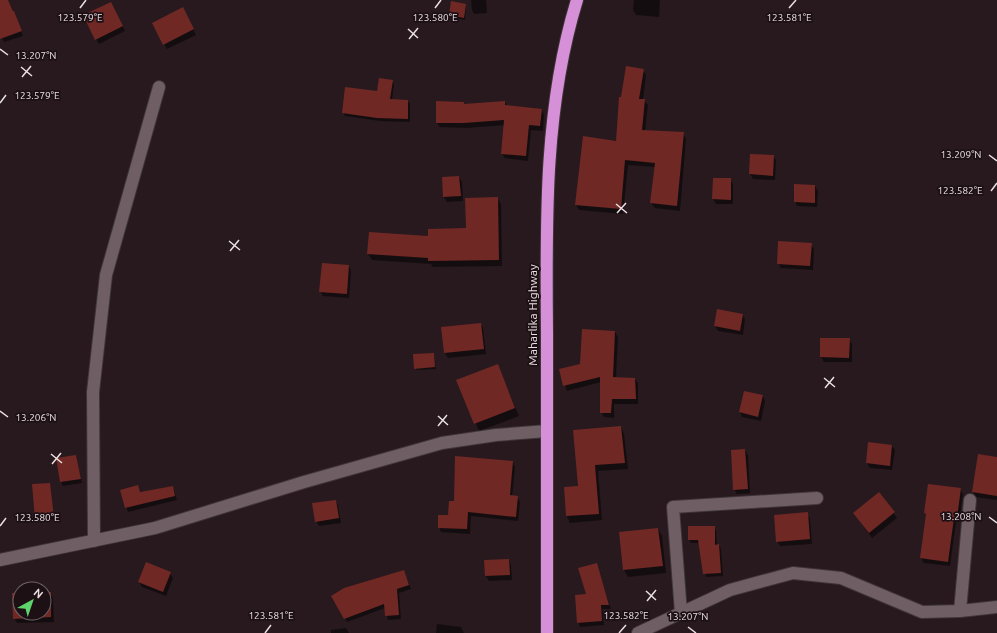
<svg xmlns="http://www.w3.org/2000/svg" width="997" height="633" viewBox="0 0 997 633" font-family="Ubuntu,sans-serif">
	<rect width="100%" height="100%" fill="#27191e"/>
	<path fill="#0007" d="M0,0H8L16,16L23,36L4,42L0,34Z
		M471,0H486L487,13L474,14L472,10Z
		M634,0H660L659,17L636,15L633,10Z
		M466,5L465,20L451,17L450,15Z
		M114,8L125,31L99,44L96,39Z
		M185,13L196,35L167,49L164,44Z
		M643,70L646,75L643,100L648,105L645,131L683,133L686,139L680,211L655,208L651,203L655,167L628,165L623,214L579,210L576,205L617,142L622,98Z
		M392,81L394,84L392,100L408,101L410,104V122L380,121L345,116L343,112L378,92Z
		M505,102L507,106L542,110L544,115L543,131L531,130L528,161L505,158L502,154L505,125L467,128L440,127L437,123L464,103L465,105Z
		M773,156L776,160L775,180L753,179L750,174Z
		M459,177L462,182L463,201L447,202L444,197Z
		M730,179L733,184V204H716L713,199Z
		M815,186L818,191L817,207L797,206L795,201Z
		M497,198L501,204L502,266L433,267L431,264L372,260L368,254L429,237L467,229Z
		M811,244L814,249L813,270L781,268L778,263Z
		M349,266L351,271L349,298L323,296L320,291Z
		M742,314L745,319L743,335L718,331L715,326Z
		M480,324L483,328L486,354L448,358L445,353L442,328Z
		M615,332L618,337L616,378L635,379L638,383V404H614V418L604,417L601,412V382L567,391L560,370L581,365Z
		M821,339H849L852,344V362H824L821,357Z
		M434,354L436,369L417,370L415,368Z
		M497,365L519,416L479,431L457,381Z
		M763,396L765,401L761,421L742,417L740,412Z
		M621,427L624,434L628,469L598,471L602,520L570,523L567,516L565,488L580,487Z
		M892,446L895,450L892,470L870,468L867,463Z
		M745,450L748,455L750,493L737,494L734,489Z
		M76,456L82,483L63,486L61,482Z
		M997,458V500L976,497L973,492Z
		M513,462L515,467L512,497H517L520,502L518,521L471,516L470,534L441,532L439,527L449,516L455,503Z
		M50,486L54,519L37,520L36,518Z
		M138,487L140,492L173,487L177,500L128,512L121,491Z
		M960,489L963,494L959,522H956L950,566L924,563L921,558L927,517L925,513Z
		M879,493L897,518L872,538L854,513Z
		M336,501L338,506L341,523L319,526L316,521Z
		M807,514L810,518L812,544L780,546L777,541Z
		M714,527L716,530L717,546L719,545L721,549L723,576L706,577L699,543H691L689,539Z
		M658,529L662,536L666,573L628,577L624,570Z
		M509,560L511,565L512,580L489,581L486,576V561Z
		M596,564L611,609H602L604,625L580,627L578,622Z
		M404,572L411,589L399,593L401,619L388,620L385,608L347,622L332,596Z
		M170,573L173,578L166,596L142,587L139,582Z
		M44,593H50L53,598L54,622L17,623L14,618L20,594V613H44Z
		M437,624L461,627L464,633H436Z
		M346,628L349,633H331V630Z"/>
	<path fill="#702824" d="M0,0H8L13,11H14L22,31L0,39Z
		M451,1L466,4L464,18L449,15Z
		M111,2L123,26L95,40L83,15Z
		M183,7L194,29L163,45L152,23Z
		M626,66L644,69L639,99H645L642,130L684,132L677,206L650,203L655,163L625,160L621,209L575,205L583,136L616,141L619,97H621Z
		M379,78L393,80L390,99L408,100V119L377,118L342,113L345,87L377,91Z
		M436,101L464,102V104L505,101V105L542,109L540,126L529,125L526,156L501,154L504,120L464,123H436Z
		M750,154L774,155L773,176L749,174Z
		M459,176L461,196L443,197L442,177Z
		M713,178H731V200L712,199Z
		M794,184L815,185V203L794,202Z
		M498,197L499,260L428,261V258L367,254L369,232L428,236V229L466,228L465,198Z
		M778,241L812,243L810,266L777,264Z
		M322,263L349,265L347,294L319,292Z
		M717,309L743,314L740,331L714,326Z
		M481,323L484,349L444,353L441,327Z
		M582,329L615,331L613,377L635,378L636,399H612L611,413H600V377L563,386L559,369L580,364Z
		M820,338H850L849,358L820,357Z
		M434,353L435,367L414,369L413,354Z
		M498,364L515,408L474,424L456,380Z
		M744,391L763,395L758,417L739,412Z
		M621,426L625,463L595,465L599,514L566,516L564,487L578,486L573,430Z
		M868,442L892,445L890,466L866,463Z
		M745,449L748,489L733,490L731,450Z
		M978,454L997,457V496L972,492Z
		M76,455L81,479L60,482L56,458Z
		M455,456L513,461L510,495L518,496L516,517L468,512L467,529L438,528V515H448L449,501H454Z
		M50,483L54,517L35,519L32,484Z
		M928,484L961,488L957,518H954L948,562L920,558L926,514L924,513Z
		M138,485L140,492L173,486L175,496L125,508L120,490Z
		M879,492L895,512L869,533L853,513Z
		M336,500L339,518L315,522L312,503Z
		M808,512L810,539L776,542L774,515Z
		M688,526H715V545L719,544L721,573L703,574L698,540H688Z
		M658,528L663,566L623,570L619,532Z
		M509,559L510,575L485,576L484,560Z
		M146,562L171,572L163,592L138,582Z
		M597,563L609,605H601L602,621L577,623L575,595L586,594L578,568Z
		M404,570L409,585L397,589L399,615L385,616L384,604L344,619L331,596L344,588Z
		M44,592H51V617L13,619L12,593H20V613H44Z"/>
	<g fill="none" stroke-linecap="round" stroke-linejoin="round">
		<g stroke="#3f3438" stroke-width="14">
			<path id="minor" d="M94,541L93,392L106,275L159,87
				M0,560L155,528L304,482L442,443L496,435L547,431
				M960,611L970,500
				M681,613L673,507L817,498
				M638,633L730,590L793,573L841,578L922,612L960,611L997,607"/>
		</g>
		<g stroke="#3f3438" stroke-width="14">
			<path id="highway" d="M547,633C547,533 547,433 547,333C546,222 544,107 577,0"/>
		</g>
		<use href="#minor" stroke="#6f5e63" stroke-width="12"/>
		<use href="#highway" stroke="#d690d7" stroke-width="12"/>
	</g>
	<path fill="none" stroke="#eae0e3" stroke-width="1.5" d="M80,8L86,0M435,8L441,0M789,8L796,0M408,29L418,38M409,39L418,28M0,49L8,55M21,67L32,76M22,77L31,66M0,103L6,95M989,155L997,161M991,191L997,183M616,204L627,213M617,213L626,203M229,241L240,250M230,251L239,240M824,378L835,387M825,388L834,377M0,411L8,417M438,416L448,425M438,426L447,415M51,454L62,463M52,464L61,453M989,517L997,523M0,526L6,518M646,591L656,600M647,601L656,590M688,627L696,633M265,633L271,625M619,633L626,625"/>
	<g text-anchor="middle" stroke-width="3.5" stroke-linejoin="round" paint-order="stroke">
		<g font-size="12" fill="#eae0e3" stroke="#1d1015">
			<text transform="translate(533 315) rotate(-90)" y="4">Maharlika Highway</text>
		</g>
	</g>
	<g font-size="10" text-anchor="middle" fill="#eae0e3" stroke="#1d1015" stroke-width="3.5" stroke-linejoin="round" paint-order="stroke">
		<text x="80" y="21">123.579°E</text>
		<text x="435" y="21">123.580°E</text>
		<text x="789" y="21">123.581°E</text>
		<text x="36" y="59">13.207°N</text>
		<text x="37" y="99">123.579°E</text>
		<text x="961" y="158">13.209°N</text>
		<text x="960" y="194">123.582°E</text>
		<text x="36" y="421">13.206°N</text>
		<text x="961" y="520">13.208°N</text>
		<text x="37" y="521">123.580°E</text>
		<text x="271" y="619">123.581°E</text>
		<text x="626" y="619">123.582°E</text>
		<text x="688" y="620">13.207°N</text>
	</g>
	<g transform="translate(32 601) rotate(40)"><circle r="19" fill="#1d1015" stroke="#6f6367"/>
	<path d="M0-3L7 15L0 10L-7 15Z" fill="#5ed56c"/>
	<text y="-6" font-size="11" font-weight="bold" text-anchor="middle" fill="#eae0e3">N</text>
	</g>
</svg>
